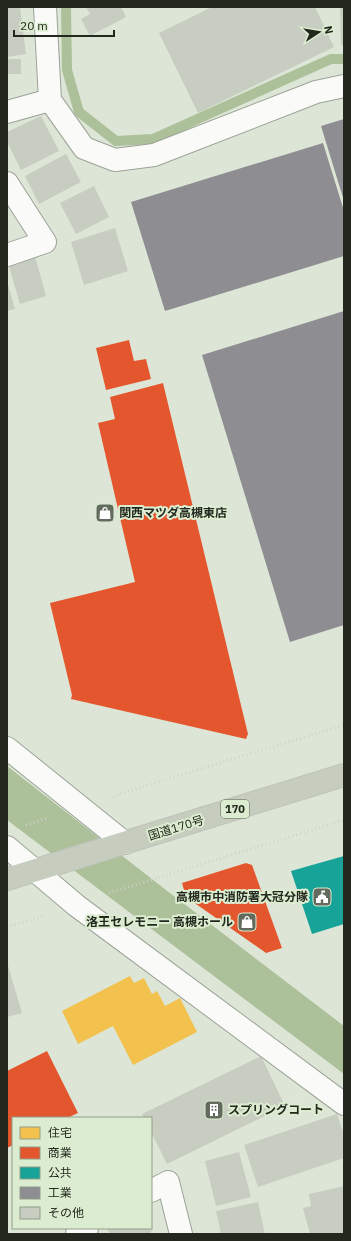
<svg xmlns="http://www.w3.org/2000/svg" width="351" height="1241" viewBox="0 0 351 1241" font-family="'IBM Plex Sans','Noto Sans JP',sans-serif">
	<rect width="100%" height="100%" fill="#dde6d6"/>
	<path fill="#acc09a" d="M7,766L166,890L344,1026V1074L7,820Z"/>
	<path fill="#f2c14e" d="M130,976L134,983L144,978L152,994L157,991L165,1006L180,998L197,1032L133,1065L113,1026L78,1044L62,1011Z"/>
	<path fill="#e4572e" d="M129,340L134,361L146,359L151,379L106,390L96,348Z
		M163,383L248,734L246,739L71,699L72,695L50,603L135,582L98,423L115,419L110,397Z
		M246,863L252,865L282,948L266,953L186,897L182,883Z
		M47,1051L78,1113L67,1118H13V1145L7,1148V1071Z"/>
	<path fill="#17a398" d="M344,856V924L312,934L291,871Z"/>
	<path fill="#8d8d92" d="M344,119V201L321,126Z
		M323,143L344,211V256L165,311L131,202Z
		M344,311V625L290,642L202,355Z"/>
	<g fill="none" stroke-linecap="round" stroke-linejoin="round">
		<path stroke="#acc09a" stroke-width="10" d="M66,7L67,70L79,112L116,141L153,139L331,59H344"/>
	</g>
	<path fill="#c7cdc1" d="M7,7H20L26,54L7,57Z
		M86,7H121L126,17L90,36L81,19L90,14Z
		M212,7H315L334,47L198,113L159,33Z
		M340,7H344V45H341Z
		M7,59H21V74H7Z
		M41,116L59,151L21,170L7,142V132Z
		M66,154L81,182L39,204L25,176Z
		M94,186L109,217L76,234L60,203Z
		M115,228L128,271L84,285L71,242Z
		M35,256L46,296L20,304L8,263Z
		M7,281L15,309L7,311Z
		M7,962L22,1013L7,1017Z
		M261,1056L285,1106L167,1164L151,1132V1118H144L142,1114Z
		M337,1114L344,1135V1158L258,1187L244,1145Z
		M239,1152L251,1197L216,1206L205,1161Z
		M344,1186V1234H310L303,1208L311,1206L309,1194Z
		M258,1202L265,1234H240V1233L221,1234L216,1211Z
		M109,1228H150L152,1231L149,1234H111L107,1229Z"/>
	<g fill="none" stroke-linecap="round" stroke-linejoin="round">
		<g stroke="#9ca297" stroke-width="24">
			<path id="minor" d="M45,7L50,100L84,148L115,160L154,155L316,92L344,86
				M7,112L50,100
				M7,183L45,242L7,255
				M7,748L125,843
				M7,847L77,906L344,1104
				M151,1191L168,1182L181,1234
				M77,1234L87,1228"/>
		</g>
		<g stroke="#bfc3bb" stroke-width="24">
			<path id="highway" d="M7,879L344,775"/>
		</g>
		<path stroke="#ced1cc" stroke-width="2.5" stroke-dasharray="1 3" stroke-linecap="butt" d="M113,797L122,793L344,725
			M26,825L48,818
			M109,893L344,820
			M7,927L45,916"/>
		<use href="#minor" stroke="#fafbf9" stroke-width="22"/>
		<use href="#highway" stroke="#c6cdbf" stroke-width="22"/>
	</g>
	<defs>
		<g id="shop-square" transform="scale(1)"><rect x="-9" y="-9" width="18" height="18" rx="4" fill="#636a5e" stroke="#dcecd0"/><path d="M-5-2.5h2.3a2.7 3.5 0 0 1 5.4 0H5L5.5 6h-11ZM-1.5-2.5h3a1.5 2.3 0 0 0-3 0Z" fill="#fff"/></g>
		<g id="civic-square" transform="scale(1)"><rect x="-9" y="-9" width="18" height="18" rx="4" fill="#636a5e" stroke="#dcecd0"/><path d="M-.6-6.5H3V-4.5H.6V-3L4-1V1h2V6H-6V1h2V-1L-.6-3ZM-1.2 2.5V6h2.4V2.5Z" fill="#fff"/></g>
		<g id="building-square" transform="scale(1)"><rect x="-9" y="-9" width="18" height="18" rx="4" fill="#636a5e" stroke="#dcecd0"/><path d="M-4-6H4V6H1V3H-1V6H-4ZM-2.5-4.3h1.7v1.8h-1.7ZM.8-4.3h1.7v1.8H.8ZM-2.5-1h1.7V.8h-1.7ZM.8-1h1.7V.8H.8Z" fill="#fff"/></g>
	</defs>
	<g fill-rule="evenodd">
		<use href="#shop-square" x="105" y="513"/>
		<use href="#civic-square" x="322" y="897"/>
		<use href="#shop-square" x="247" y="922"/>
		<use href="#building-square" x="214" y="1110"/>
	</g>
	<g text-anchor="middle" stroke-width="4" stroke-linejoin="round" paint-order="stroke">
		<rect fill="#dcecd0" stroke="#5a6353" stroke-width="1" x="221" y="800" width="28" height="18" rx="3"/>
		<g font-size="11" font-weight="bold" fill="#22281d">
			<text x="235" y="813">170</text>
		</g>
		<g font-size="12" font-weight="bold" fill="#22281d" stroke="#dcecd0" text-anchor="start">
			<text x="119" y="517">関西マツダ高槻東店</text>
			<text x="308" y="901" text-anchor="end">高槻市中消防署大冠分隊</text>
			<text x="233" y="926" text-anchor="end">洛王セレモニー 高槻ホール</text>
			<text x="228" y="1114">スプリングコート</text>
		</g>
		<g font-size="12" fill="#22281d" stroke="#dcecd0">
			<text transform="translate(176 828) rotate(-17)" y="4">国道170号</text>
		</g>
	</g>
	<rect width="351" height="1241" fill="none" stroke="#22281d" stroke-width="16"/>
	<rect x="12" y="1117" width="140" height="112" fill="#dcecd0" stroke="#929e88"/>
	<rect x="20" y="1127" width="20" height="12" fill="#f2c14e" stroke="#929e88"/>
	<text x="48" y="1137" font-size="12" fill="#22281d">住宅</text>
	<rect x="20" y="1147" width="20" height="12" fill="#e4572e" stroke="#929e88"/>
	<text x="48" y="1157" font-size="12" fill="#22281d">商業</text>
	<rect x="20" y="1167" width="20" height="12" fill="#17a398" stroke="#929e88"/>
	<text x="48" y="1177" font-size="12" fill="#22281d">公共</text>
	<rect x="20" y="1187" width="20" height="12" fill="#8d8d92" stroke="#929e88"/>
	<text x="48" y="1197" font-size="12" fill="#22281d">工業</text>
	<rect x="20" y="1207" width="20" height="12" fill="#c7cdc1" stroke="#929e88"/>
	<text x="48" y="1217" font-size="12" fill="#22281d">その他</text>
	<g transform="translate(319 32) rotate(78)" stroke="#dcecd0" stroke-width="3" paint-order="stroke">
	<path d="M0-3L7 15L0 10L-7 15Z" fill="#22281d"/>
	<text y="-6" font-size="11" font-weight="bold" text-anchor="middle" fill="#22281d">N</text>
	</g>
	<path d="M14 30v6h100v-6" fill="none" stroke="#22281d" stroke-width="2"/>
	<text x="20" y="30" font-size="12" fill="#22281d" stroke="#dcecd0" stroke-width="3" paint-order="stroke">20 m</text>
</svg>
